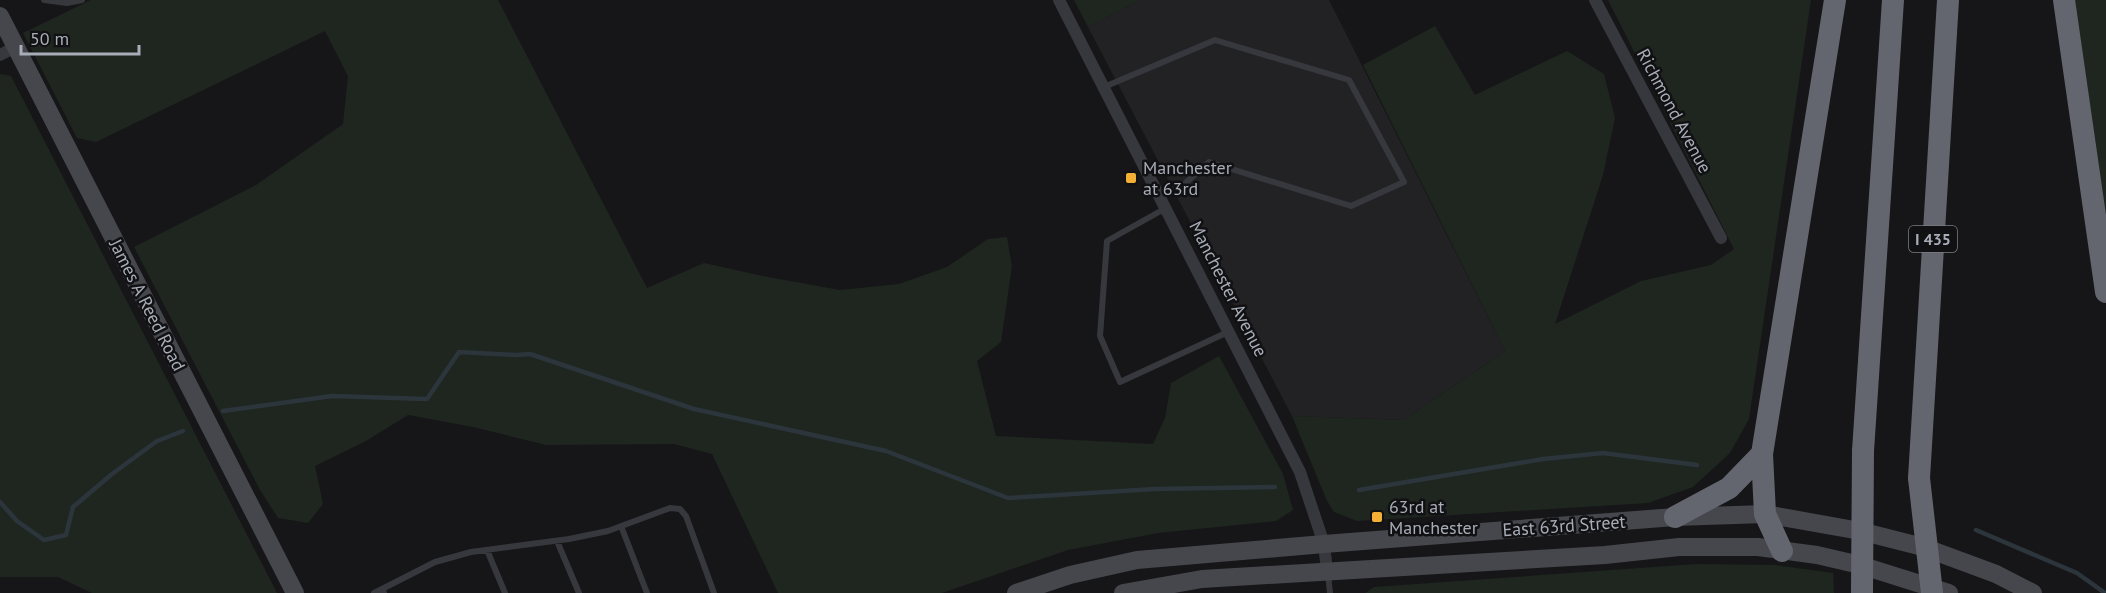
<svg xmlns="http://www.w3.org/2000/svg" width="2106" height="593" viewBox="0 0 2106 593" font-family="'PT Sans',sans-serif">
	<rect width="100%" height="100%" fill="#161618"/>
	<path fill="#222225" d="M1141,0H1329L1505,351L1404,420L1292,416L1088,27Z"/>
	<path fill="#1e261f" d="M91,0H498L647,288L704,263L768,277L840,290L899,284L947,267L988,239L1007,237L1012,266L1001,342L977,361L996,436L1153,444L1165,418L1171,383L1219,356L1283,474L1293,510L1276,521L1158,533L1068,550L942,593H778L712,454L674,444L546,445L473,427L408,415L366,441L315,466L323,504L308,523L278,518L260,490L134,247L256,185L343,124L348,76L325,31L96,142L77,138L23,33Z
		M1074,0H1141L1088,27Z
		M1608,0H1811L1749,419L1730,453L1693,487L1648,503L1357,521L1334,512L1327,501L1292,416L1404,420L1505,351L1363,65L1435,26L1475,95L1567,51L1604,74L1615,118L1603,175L1555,324L1641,281L1711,265L1734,249Z
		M2073,0H2106V218Z
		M0,74L11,76L277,593H92L58,577H0Z
		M1696,564L1775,565L1833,573L1834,593H1365L1374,587Z"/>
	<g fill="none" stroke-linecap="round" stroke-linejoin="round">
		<path stroke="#2c353c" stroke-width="4.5" d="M223,411L332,396L427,399L459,352L516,355L530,354L694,409L886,451L1008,498L1155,489L1275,487
			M1359,490L1543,459L1603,453L1697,465
			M0,502L17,521L44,540L66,535L73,507L112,474L157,441L183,431
			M1976,530L2077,573L2105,593"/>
		<path stroke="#37383d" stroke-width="6" d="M44,0L67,3L82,0
			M1104,87L1215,40L1349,80L1404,182L1351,206L1209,162L1180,188L1161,197
			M1166,208L1107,241L1100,336L1120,382L1228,332
			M621,526L647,593
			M557,541L579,593
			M487,550L505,593
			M1328,575L1330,593
			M382,589L435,562L471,552L569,539L608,531L670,508L680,509L686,516L714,593
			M374,593L382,589L384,593"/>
		<path stroke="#37383d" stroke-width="12" d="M1059,0L1300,472L1324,544L1327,571
			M1595,0L1721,238
			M0,55L15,47"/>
		<path stroke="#45474d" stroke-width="18" d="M0,16L295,593
			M1016,593L1070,575L1137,560L1324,544L1675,517L1765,514L1860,531L1923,547L1996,574L2033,593
			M1123,593L1202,579L1605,555L1679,547H1758L1817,555L1860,565L1949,593"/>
		<path stroke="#63666e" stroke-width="22" d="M2064,0L2106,292
			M1863,451L1893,0
			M1919,478L1948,0
			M1675,517L1729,488L1762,454
			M1782,551L1765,514L1762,454L1835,0"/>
		<path stroke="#63666e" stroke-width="22" d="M1919,478L1932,593
			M1862,593L1863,451"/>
	</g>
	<g fill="#f2b134" stroke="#111113" stroke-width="2">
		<rect x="1125" y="172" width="12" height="12" rx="3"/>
		<rect x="1371" y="511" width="12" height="12" rx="3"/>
	</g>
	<g text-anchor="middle" stroke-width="5" stroke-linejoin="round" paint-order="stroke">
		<rect fill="#111113" stroke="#7b7e86" stroke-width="1.5" x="1909" y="226" width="48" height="26" rx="4.5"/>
		<g font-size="16" font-weight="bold" fill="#a8adb8">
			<text x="1933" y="245">I 435</text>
		</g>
		<g font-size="18" fill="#a8adb8" stroke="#111113">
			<text transform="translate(1674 111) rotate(62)" y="6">Richmond Avenue</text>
			<text transform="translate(1228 289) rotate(63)" y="6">Manchester Avenue</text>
			<text transform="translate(147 305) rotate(63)" y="6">James A Reed Road</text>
			<text transform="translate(1564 526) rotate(-4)" y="6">East 63rd Street</text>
		</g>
		<g font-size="18" fill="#a8adb8" stroke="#111113" text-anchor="start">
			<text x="1143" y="174">Manchester<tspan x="1143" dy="21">at 63rd</tspan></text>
			<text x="1389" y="513">63rd at<tspan x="1389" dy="21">Manchester</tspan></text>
		</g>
	</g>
	<path d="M21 45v9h118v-9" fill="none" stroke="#a8adb8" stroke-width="3"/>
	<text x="30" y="45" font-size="18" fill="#a8adb8" stroke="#111113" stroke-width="4.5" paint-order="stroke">50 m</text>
</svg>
